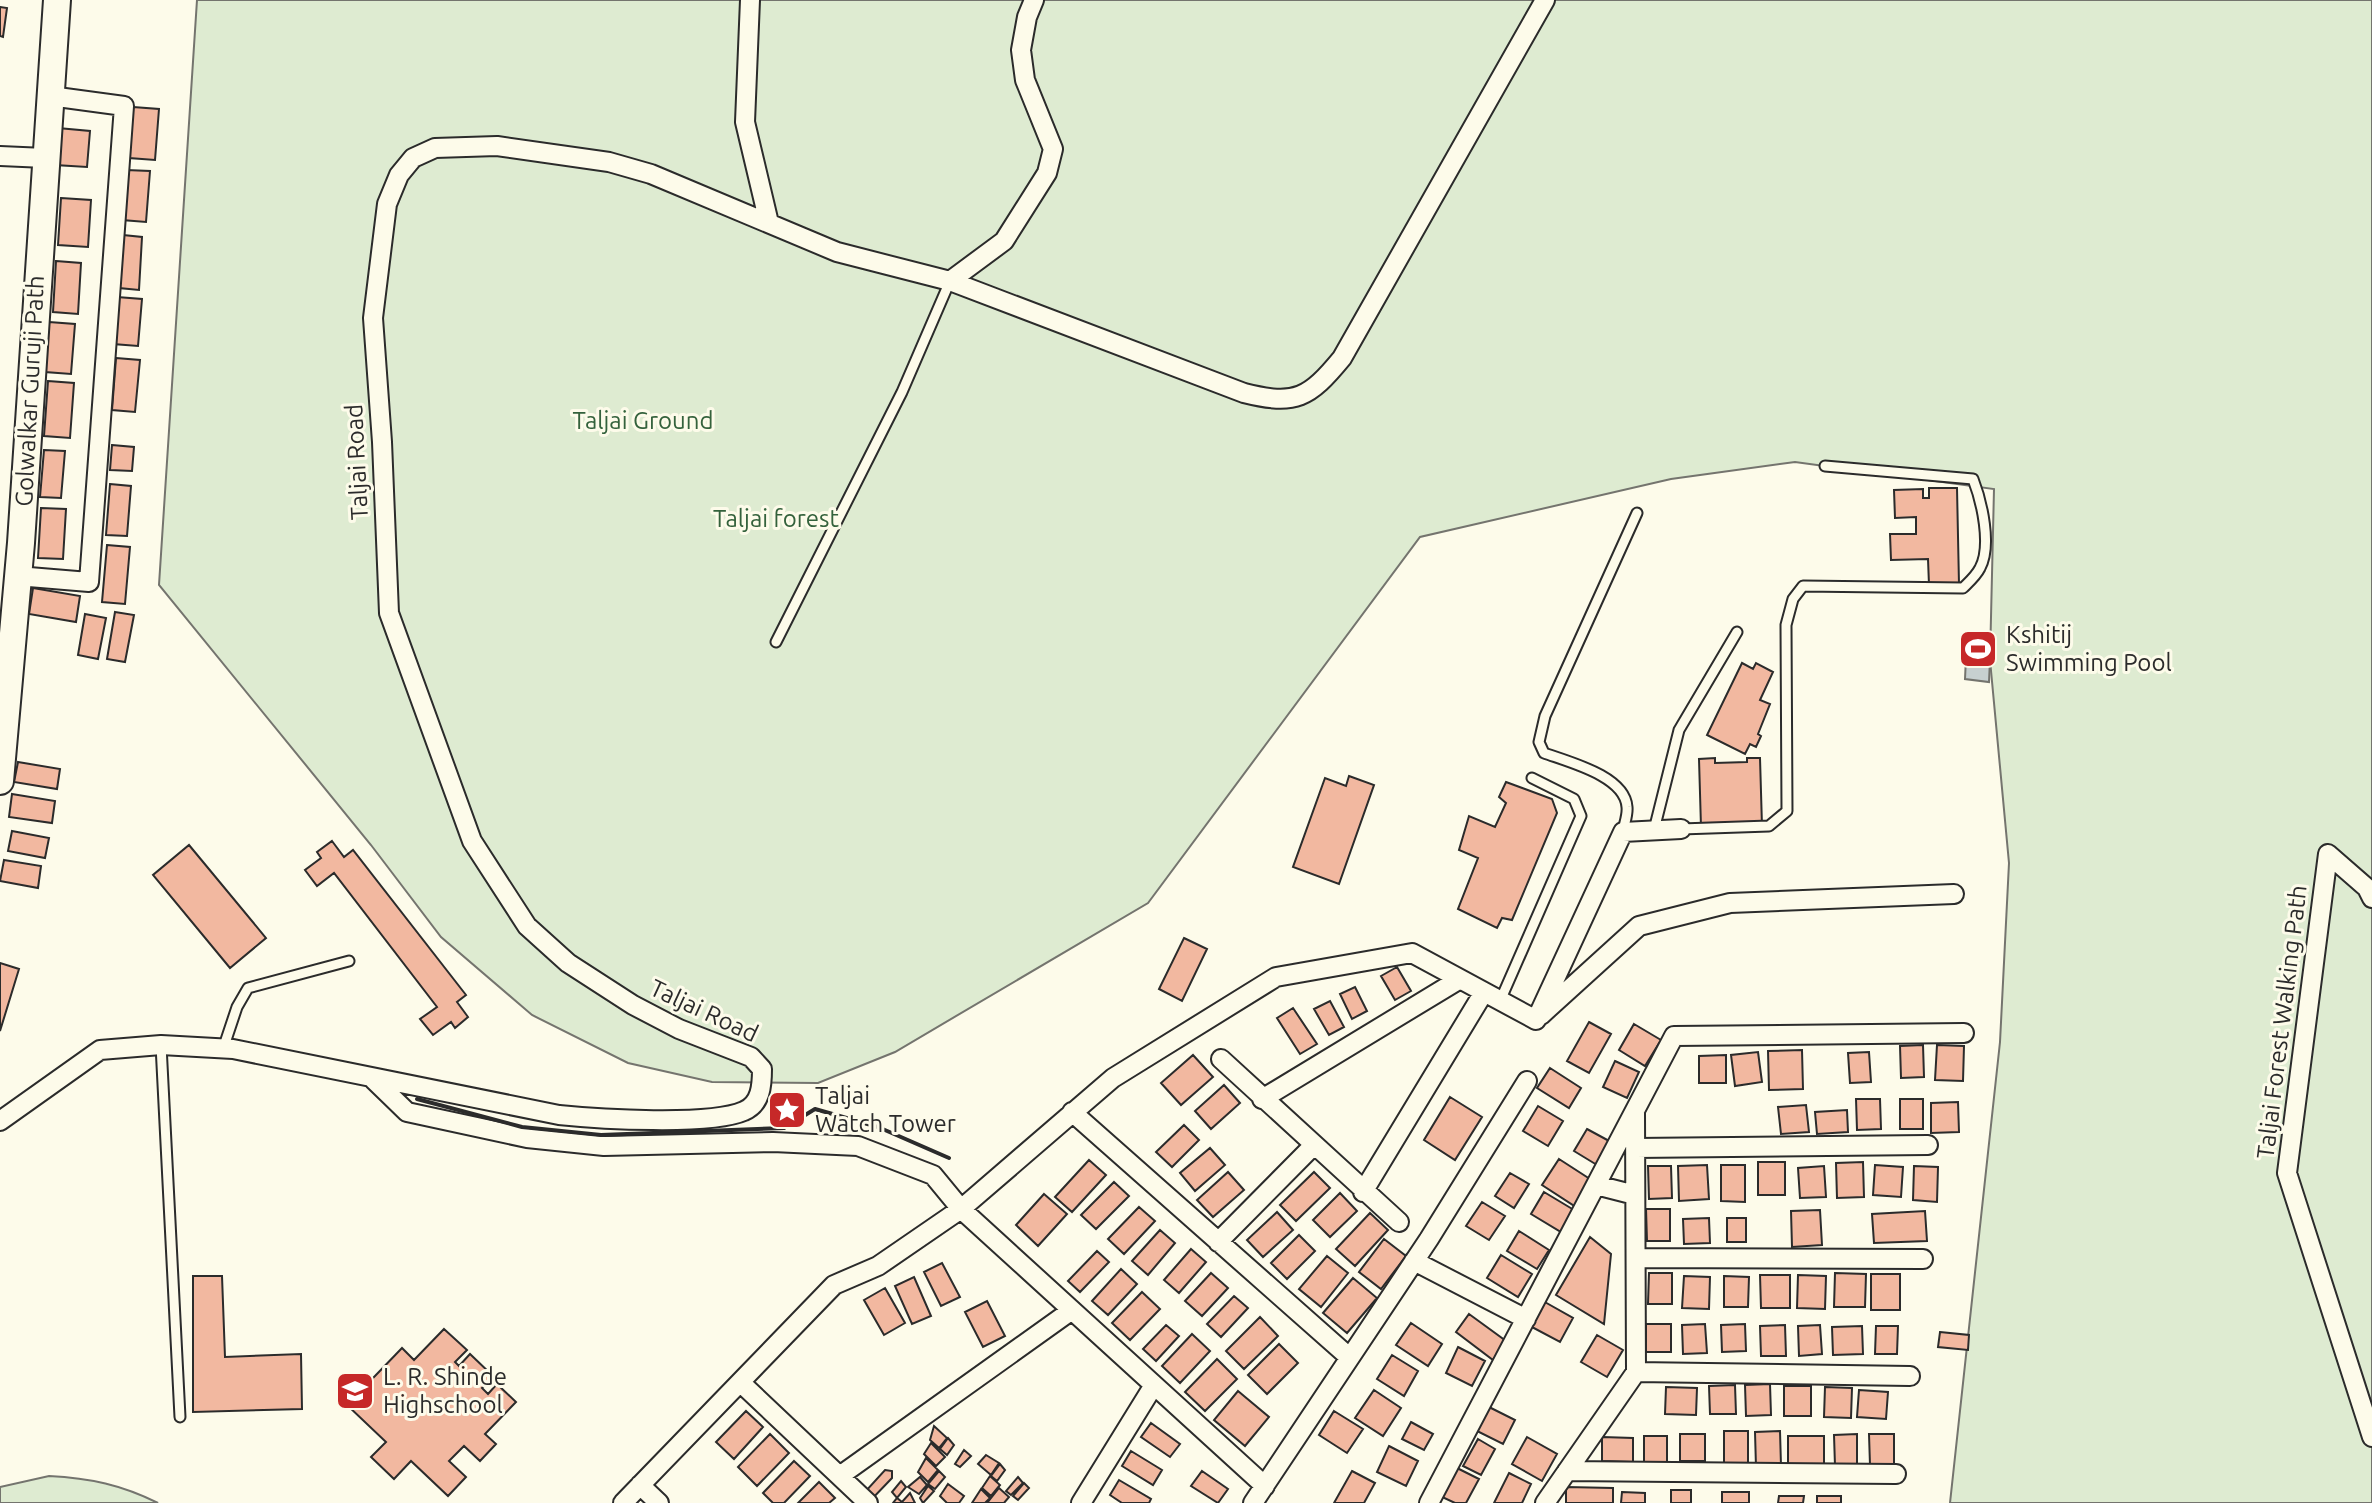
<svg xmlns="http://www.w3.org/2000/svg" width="2372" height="1503" viewBox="0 0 2372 1503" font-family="Ubuntu,sans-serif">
	<rect width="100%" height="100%" fill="#fdfbea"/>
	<path fill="#deebd1" stroke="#74746e" stroke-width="2" d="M197,0H2372V1503H1950L2000,1042L2009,863L1990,660L1994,489L1795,462L1671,479L1420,537L1148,903L895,1052L818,1083L712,1082L628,1063L532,1015L441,937L371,845L159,585Z
		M49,1476C90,1478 122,1485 158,1503H0V1487Z"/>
	<path fill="#c7d0d0" stroke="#74746e" stroke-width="2" d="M1967,635L1991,637L1989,682L1965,679Z"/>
	<path fill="#f2b8a0" stroke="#2b2b2b" stroke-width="2" d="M0,7L7,8L3,37L0,36Z
		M133,107L159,109L155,160L129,158Z
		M58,128L90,131L87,167L55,165Z
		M126,170L150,171L146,222L122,220Z
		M61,198L91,200L88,247L58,245Z
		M123,235L142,237L139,290L119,288Z
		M56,261L81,263L78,314L53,312Z
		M117,297L142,299L138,346L113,344Z
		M49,322L75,324L71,374L45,372Z
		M116,358L140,360L135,412L112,410Z
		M48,381L74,383L70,438L44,436Z
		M112,445L134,447L132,471L110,470Z
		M44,450L65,451L61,498L40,497Z
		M110,484L131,486L127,536L106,535Z
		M1929,488H1957L1959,584L1929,585L1928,559L1891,560L1890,534H1916V517L1895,518L1894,490L1923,489V498H1929Z
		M41,508L66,509L63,559L38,558Z
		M107,545L130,547L125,604L102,602Z
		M33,588L80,596L76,622L29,614Z
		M115,612L134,615L125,662L107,659Z
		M85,614L106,618L98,659L78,655Z
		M1742,663L1753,669L1756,663L1773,672L1760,700L1770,704L1758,734L1761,736L1756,747L1750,744L1745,754L1707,735Z
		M1715,758V763L1747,762V758H1760L1762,826L1713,823V826L1701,827L1699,759Z
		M18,762L60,769L57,789L14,782Z
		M1349,776L1374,785L1339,884L1293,867L1325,778L1346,786Z
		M1506,782L1552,799L1557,813L1512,920L1502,918L1497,928L1458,909L1478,858L1459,850L1469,816L1495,827L1506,803L1499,797Z
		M12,794L55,801L52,823L9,817Z
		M12,831L49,838L45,858L8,851Z
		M332,841L344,857L353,850L466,995L457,1002L468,1017L455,1028L451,1022L433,1035L420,1019L437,1007L334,873L317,886L305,870L321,858L317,852Z
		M189,845L266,938L230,968L153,875Z
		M4,860L41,866L38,888L0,881Z
		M1184,938L1207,949L1182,1001L1159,989Z
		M0,963L19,969L0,1031Z
		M1397,967L1411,991L1395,1000L1381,976Z
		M1355,987L1367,1011L1352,1019L1340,994Z
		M1330,1001L1344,1027L1329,1035L1314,1009Z
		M1293,1008L1317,1044L1300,1054L1277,1018Z
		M1589,1022L1611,1034L1589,1073L1567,1061Z
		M1634,1024L1661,1040L1645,1066L1619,1050Z
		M1923,1045L1924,1077L1901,1078L1900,1046Z
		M1937,1045L1964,1046L1963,1081L1935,1080Z
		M1802,1050L1803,1089L1769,1090L1768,1051Z
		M1758,1052L1762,1082L1735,1086L1731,1055Z
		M1869,1052L1871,1082L1850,1083L1848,1053Z
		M1193,1055L1213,1077L1181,1105L1161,1083Z
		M1726,1055V1083H1699V1056Z
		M1615,1061L1639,1072L1627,1098L1603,1087Z
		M1550,1068L1581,1088L1569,1108L1537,1088Z
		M1224,1085L1240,1103L1211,1129L1195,1111Z
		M1450,1097L1482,1117L1455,1160L1424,1140Z
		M1856,1099H1880L1881,1129L1857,1130Z
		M1900,1099H1923V1129H1900Z
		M1958,1102L1959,1132L1931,1133V1103Z
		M1806,1105L1809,1132L1781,1134L1778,1107Z
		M1538,1106L1563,1121L1548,1146L1523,1131Z
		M1847,1110L1848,1132L1817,1134L1815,1112Z
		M1184,1125L1199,1140L1172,1167L1156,1152Z
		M1587,1129L1611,1142L1597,1165L1574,1151Z
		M1210,1148L1225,1165L1195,1191L1180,1173Z
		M1559,1159L1593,1181L1576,1207L1542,1185Z
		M1089,1160L1106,1175L1072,1212L1055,1197Z
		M1758,1162H1785V1195H1758Z
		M1863,1162L1864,1197L1837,1198L1836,1163Z
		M1707,1165L1709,1199L1679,1201L1678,1166Z
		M1721,1165H1745V1202L1721,1201Z
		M1875,1165L1903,1167L1901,1197L1873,1195Z
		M1648,1166H1671L1672,1198L1649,1199Z
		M1824,1166L1826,1197L1800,1198L1798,1168Z
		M1914,1166L1938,1167L1937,1202L1913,1200Z
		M1228,1172L1244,1190L1213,1217L1197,1200Z
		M1314,1172L1330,1188L1296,1221L1280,1205Z
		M1510,1173L1529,1184L1514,1208L1495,1196Z
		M1114,1182L1129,1196L1096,1229L1081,1215Z
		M1544,1192L1574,1210L1561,1232L1531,1214Z
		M1340,1193L1357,1211L1330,1237L1313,1220Z
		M1044,1194L1067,1214L1038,1246L1016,1225Z
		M1482,1202L1505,1216L1489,1240L1466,1226Z
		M1139,1207L1155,1221L1124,1254L1108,1239Z
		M1646,1209H1670V1241H1647Z
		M1820,1210L1822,1245L1792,1247L1791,1211Z
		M1925,1211L1927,1241L1874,1243L1872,1214Z
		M1277,1212L1293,1230L1263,1257L1247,1240Z
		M1370,1213L1388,1230L1355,1266L1336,1249Z
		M1709,1218L1710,1243L1684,1244L1683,1219Z
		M1727,1218H1746V1242H1727Z
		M1160,1230L1175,1243L1148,1275L1132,1261Z
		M1519,1231L1549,1250L1537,1269L1507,1251Z
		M1299,1235L1315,1251L1287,1279L1271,1263Z
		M1590,1237L1611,1254L1604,1324L1556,1295Z
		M1384,1239L1406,1256L1381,1289L1359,1272Z
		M1191,1249L1206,1262L1179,1293L1164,1280Z
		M1097,1251L1109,1262L1080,1292L1068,1281Z
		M1501,1255L1532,1274L1518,1297L1487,1278Z
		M1327,1256L1348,1273L1321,1307L1299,1289Z
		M942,1263L960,1297L941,1306L924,1272Z
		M1121,1269L1137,1284L1108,1315L1092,1301Z
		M1211,1273L1228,1288L1202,1316L1185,1301Z
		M1649,1273H1672V1304H1648Z
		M1835,1273L1866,1274L1865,1307H1834Z
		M1871,1274H1900V1310H1871Z
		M1760,1275H1790V1308H1761Z
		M1798,1275L1826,1276L1825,1309L1797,1308Z
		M193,1276H222L225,1357L301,1354L302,1409L193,1412Z
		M1684,1276L1710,1277L1709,1309L1682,1308Z
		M1724,1276L1749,1277L1748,1307H1724Z
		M914,1277L931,1316L912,1324L895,1286Z
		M1353,1278L1377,1298L1347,1333L1323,1313Z
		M885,1288L905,1323L884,1335L864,1300Z
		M1142,1292L1160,1309L1130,1340L1112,1323Z
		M1234,1296L1248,1308L1221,1337L1207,1324Z
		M987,1301L1005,1336L983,1347L965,1312Z
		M1543,1301L1573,1318L1560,1342L1530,1326Z
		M1469,1314L1506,1341L1493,1360L1456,1332Z
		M1260,1317L1278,1336L1244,1369L1226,1351Z
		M1411,1323L1442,1344L1428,1366L1396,1345Z
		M1646,1324H1671V1352H1646Z
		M1705,1324L1707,1353L1683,1354L1682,1325Z
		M1745,1324L1746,1351L1722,1352L1721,1325Z
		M1166,1325L1179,1336L1156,1361L1143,1349Z
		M1785,1325L1786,1356H1761L1760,1326Z
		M1820,1325L1822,1354L1799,1356L1798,1326Z
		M1862,1326L1863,1354L1833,1355L1832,1327Z
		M1876,1326H1898L1897,1354H1875Z
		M444,1329L467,1350L455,1362L459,1366L470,1354L493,1376L482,1388L488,1394L497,1384L516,1402L485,1434L496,1444L480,1461L464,1446L449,1461L466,1477L448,1496L411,1461L394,1479L371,1457L386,1442L347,1405L402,1348L414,1360Z
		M1940,1332L1969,1335L1968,1350L1938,1347Z
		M1192,1334L1210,1351L1180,1383L1162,1366Z
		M1597,1335L1623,1350L1607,1377L1581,1362Z
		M1279,1344L1298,1363L1267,1394L1248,1375Z
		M1458,1347L1485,1361L1472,1386L1446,1373Z
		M1392,1355L1418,1371L1404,1396L1377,1379Z
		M1217,1359L1237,1379L1205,1411L1185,1392Z
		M1770,1384L1771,1415L1746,1416L1745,1385Z
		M1735,1385L1736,1414H1710L1709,1386Z
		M1784,1386H1811V1416H1784Z
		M1666,1387L1697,1388L1696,1415L1665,1414Z
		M1825,1387L1852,1388L1851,1418L1824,1417Z
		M1374,1390L1401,1408L1383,1436L1355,1418Z
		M1859,1390L1888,1392L1886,1419L1857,1417Z
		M1238,1391L1269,1417L1245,1446L1214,1420Z
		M1487,1406L1515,1420L1503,1444L1475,1430Z
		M746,1411L763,1427L734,1459L716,1442Z
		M1334,1411L1363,1429L1347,1453L1319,1435Z
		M1411,1422L1433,1434L1424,1450L1402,1439Z
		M1151,1423L1180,1444L1170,1457L1141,1437Z
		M934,1426L947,1438L939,1448L930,1440Z
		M1724,1431H1748V1463H1724Z
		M1780,1431L1781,1466L1756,1467L1755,1432Z
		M770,1434L789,1453L757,1486L738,1467Z
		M1680,1434H1705V1461H1680Z
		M1857,1434V1466H1835L1834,1435Z
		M1869,1434H1894V1465H1870Z
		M1644,1436H1667V1463H1644Z
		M1788,1436H1824V1464H1788Z
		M1527,1437L1557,1454L1542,1481L1512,1464Z
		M1602,1437L1633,1438V1462L1602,1461Z
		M948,1438L954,1445L947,1455L940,1449Z
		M1478,1439L1495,1449L1481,1475L1463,1466Z
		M931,1443L945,1457L936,1466L924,1454Z
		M1389,1446L1418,1461L1406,1486L1377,1472Z
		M964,1450L971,1456L960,1467L955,1464Z
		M1131,1451L1162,1470L1153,1485L1122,1466Z
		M986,1455L999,1463L991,1475L978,1464Z
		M926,1458L938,1470L928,1482L918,1472Z
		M794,1461L810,1476L784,1503H773L763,1493Z
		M1000,1464L1005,1470L997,1481L991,1476Z
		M1455,1467L1479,1479L1466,1503H1455L1440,1496Z
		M885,1470L892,1471V1478L870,1501L864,1493Z
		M939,1471L945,1477L935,1489L928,1484Z
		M1202,1471L1228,1489L1218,1503L1191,1486Z
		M1352,1471L1375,1483L1364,1503H1334Z
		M1509,1473L1531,1484L1522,1503H1494Z
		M990,1476L1000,1485L991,1496L982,1488Z
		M920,1477L927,1485L919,1494L908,1487Z
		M1018,1477L1023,1483L1011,1495L1006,1491Z
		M1119,1480L1151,1499L1149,1503H1122L1110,1495Z
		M901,1481L906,1487L897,1498L892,1492Z
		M819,1482L835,1498L829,1503H798Z
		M1024,1483L1029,1488L1018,1500L1013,1496Z
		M948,1484L964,1496L959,1503H947L940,1496Z
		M928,1486L934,1491L923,1503L920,1498Z
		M1566,1487L1613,1488V1503H1566Z
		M999,1488L1009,1497L1004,1503H987Z
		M981,1489L990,1498L985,1503H972Z
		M1671,1490H1691V1503H1671Z
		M1622,1492L1645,1493V1503H1621Z
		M1722,1492H1749V1503H1722Z
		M910,1493L915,1503H893L897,1498L902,1502Z
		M1779,1496H1804L1803,1503H1778Z
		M1817,1496H1841V1503H1817Z"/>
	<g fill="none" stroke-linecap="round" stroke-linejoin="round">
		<g stroke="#2b2b2b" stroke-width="13">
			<path id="lane" d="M776,642L902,392L950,281
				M1681,829L1769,826L1787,811L1786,625L1793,599L1803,586L1963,588C1969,582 1976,576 1980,568C1992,546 1982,502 1973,479L1825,466
				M1654,830L1679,730L1737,632
				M1623,832C1624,824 1628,815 1627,807C1625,776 1569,762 1544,753L1539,742L1545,716L1637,513
				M1500,1001L1581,816L1574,799L1532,778
				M161,1045L180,1417
				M223,1049L237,1007L248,988L349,961"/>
		</g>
		<g stroke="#2b2b2b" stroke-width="22">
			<path id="street" d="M750,0L745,122L769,223
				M0,156L45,158
				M950,281L1244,393C1296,406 1309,398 1342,358L1545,0
				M17,576L89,582L124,106L50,96
				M2372,898L2367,888L2328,854L2287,1173L2372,1437
				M1541,1015L1639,926L1730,903L1954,894
				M1221,1059L1399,1222
				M373,1079L407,1112L527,1138L604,1146L773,1142L858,1146L933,1175L961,1209L1265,1486
				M1262,1099L1460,979
				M1072,1112L1349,1357
				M0,1121L100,1050L161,1045L233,1049L559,1115C598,1119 710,1126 744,1111C761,1104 762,1085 762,1069L751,1057L679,1029L633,1005L568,963L527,926L472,841L389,613L382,442L373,318L387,204L399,175L413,158L435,148L497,146L609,162L651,174L837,252L950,281L1004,241L1047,173L1053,149L1025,80L1021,50L1027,17L1034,0
				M1636,1148L1928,1145
				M1596,1185L1635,1195
				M1363,1192L1484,992
				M1218,1242L1313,1146
				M1637,1258L1923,1259
				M1414,1261L1526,1319
				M1636,1372L1910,1376
				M741,1383L868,1503
				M1567,1471L1896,1474
				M841,1475L1072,1310
				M640,1485L659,1503
				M623,1503L834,1285L878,1266L961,1209L1113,1078L1276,977L1412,953L1536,1020L1623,832L1681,829
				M1081,1503L1154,1385
				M1253,1503L1429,1239L1527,1081
				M1429,1503L1674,1036L1964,1033
				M1545,1503L1636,1372L1635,1113"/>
		</g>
		<g stroke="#2b2b2b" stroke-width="30">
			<path id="secondary" d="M0,781L21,543L57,0"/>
		</g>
		<use href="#lane" stroke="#fdfbea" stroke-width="9"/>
		<use href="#street" stroke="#fdfbea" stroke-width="18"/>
		<use href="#secondary" stroke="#fdfbea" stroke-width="26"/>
		<path stroke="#2b2b2b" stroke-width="4" d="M417,1099L522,1127L601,1135L784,1128L815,1109L878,1127L949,1158"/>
	</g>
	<defs>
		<g id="stadium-square" transform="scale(2)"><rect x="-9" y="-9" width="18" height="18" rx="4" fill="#c62828" stroke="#fdfbea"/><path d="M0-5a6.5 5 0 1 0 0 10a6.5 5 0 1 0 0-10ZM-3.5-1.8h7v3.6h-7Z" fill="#fff"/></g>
		<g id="sight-square" transform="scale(2)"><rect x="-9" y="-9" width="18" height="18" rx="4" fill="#c62828" stroke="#fdfbea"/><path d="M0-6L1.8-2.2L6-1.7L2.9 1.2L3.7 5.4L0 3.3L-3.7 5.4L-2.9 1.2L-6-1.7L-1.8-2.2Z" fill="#fff"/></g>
		<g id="school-square" transform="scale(2)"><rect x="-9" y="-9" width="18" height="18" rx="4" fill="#c62828" stroke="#fdfbea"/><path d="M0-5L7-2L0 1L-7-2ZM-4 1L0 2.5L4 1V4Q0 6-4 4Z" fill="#fff"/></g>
	</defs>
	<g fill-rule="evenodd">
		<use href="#stadium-square" x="1978" y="649"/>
		<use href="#sight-square" x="787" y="1110"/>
		<use href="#school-square" x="355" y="1391"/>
	</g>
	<g text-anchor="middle" stroke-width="6" stroke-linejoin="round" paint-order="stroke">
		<g font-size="24" fill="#2b2b2b" stroke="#fdfbea">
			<text transform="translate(30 391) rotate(-87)" y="8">Golwalkar Guruji Path</text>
			<text transform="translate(357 462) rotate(-93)" y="8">Taljai Road</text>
			<text transform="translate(704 1011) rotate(25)" y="8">Taljai Road</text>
			<text transform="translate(2282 1022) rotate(-83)" y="8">Taljai Forest Walking Path</text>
		</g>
		<g font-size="24" fill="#34623c" stroke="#fdfbea">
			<text x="643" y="429">Taljai Ground</text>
			<text x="776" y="527">Taljai forest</text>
		</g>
		<g font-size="24" fill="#2b2b2b" stroke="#fdfbea" text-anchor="start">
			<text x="2006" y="643">Kshitij<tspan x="2006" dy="28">Swimming Pool</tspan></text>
			<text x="815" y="1104">Taljai<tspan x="815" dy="28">Watch Tower</tspan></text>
			<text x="383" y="1385">L. R. Shinde<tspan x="383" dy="28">Highschool</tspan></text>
		</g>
	</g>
</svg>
